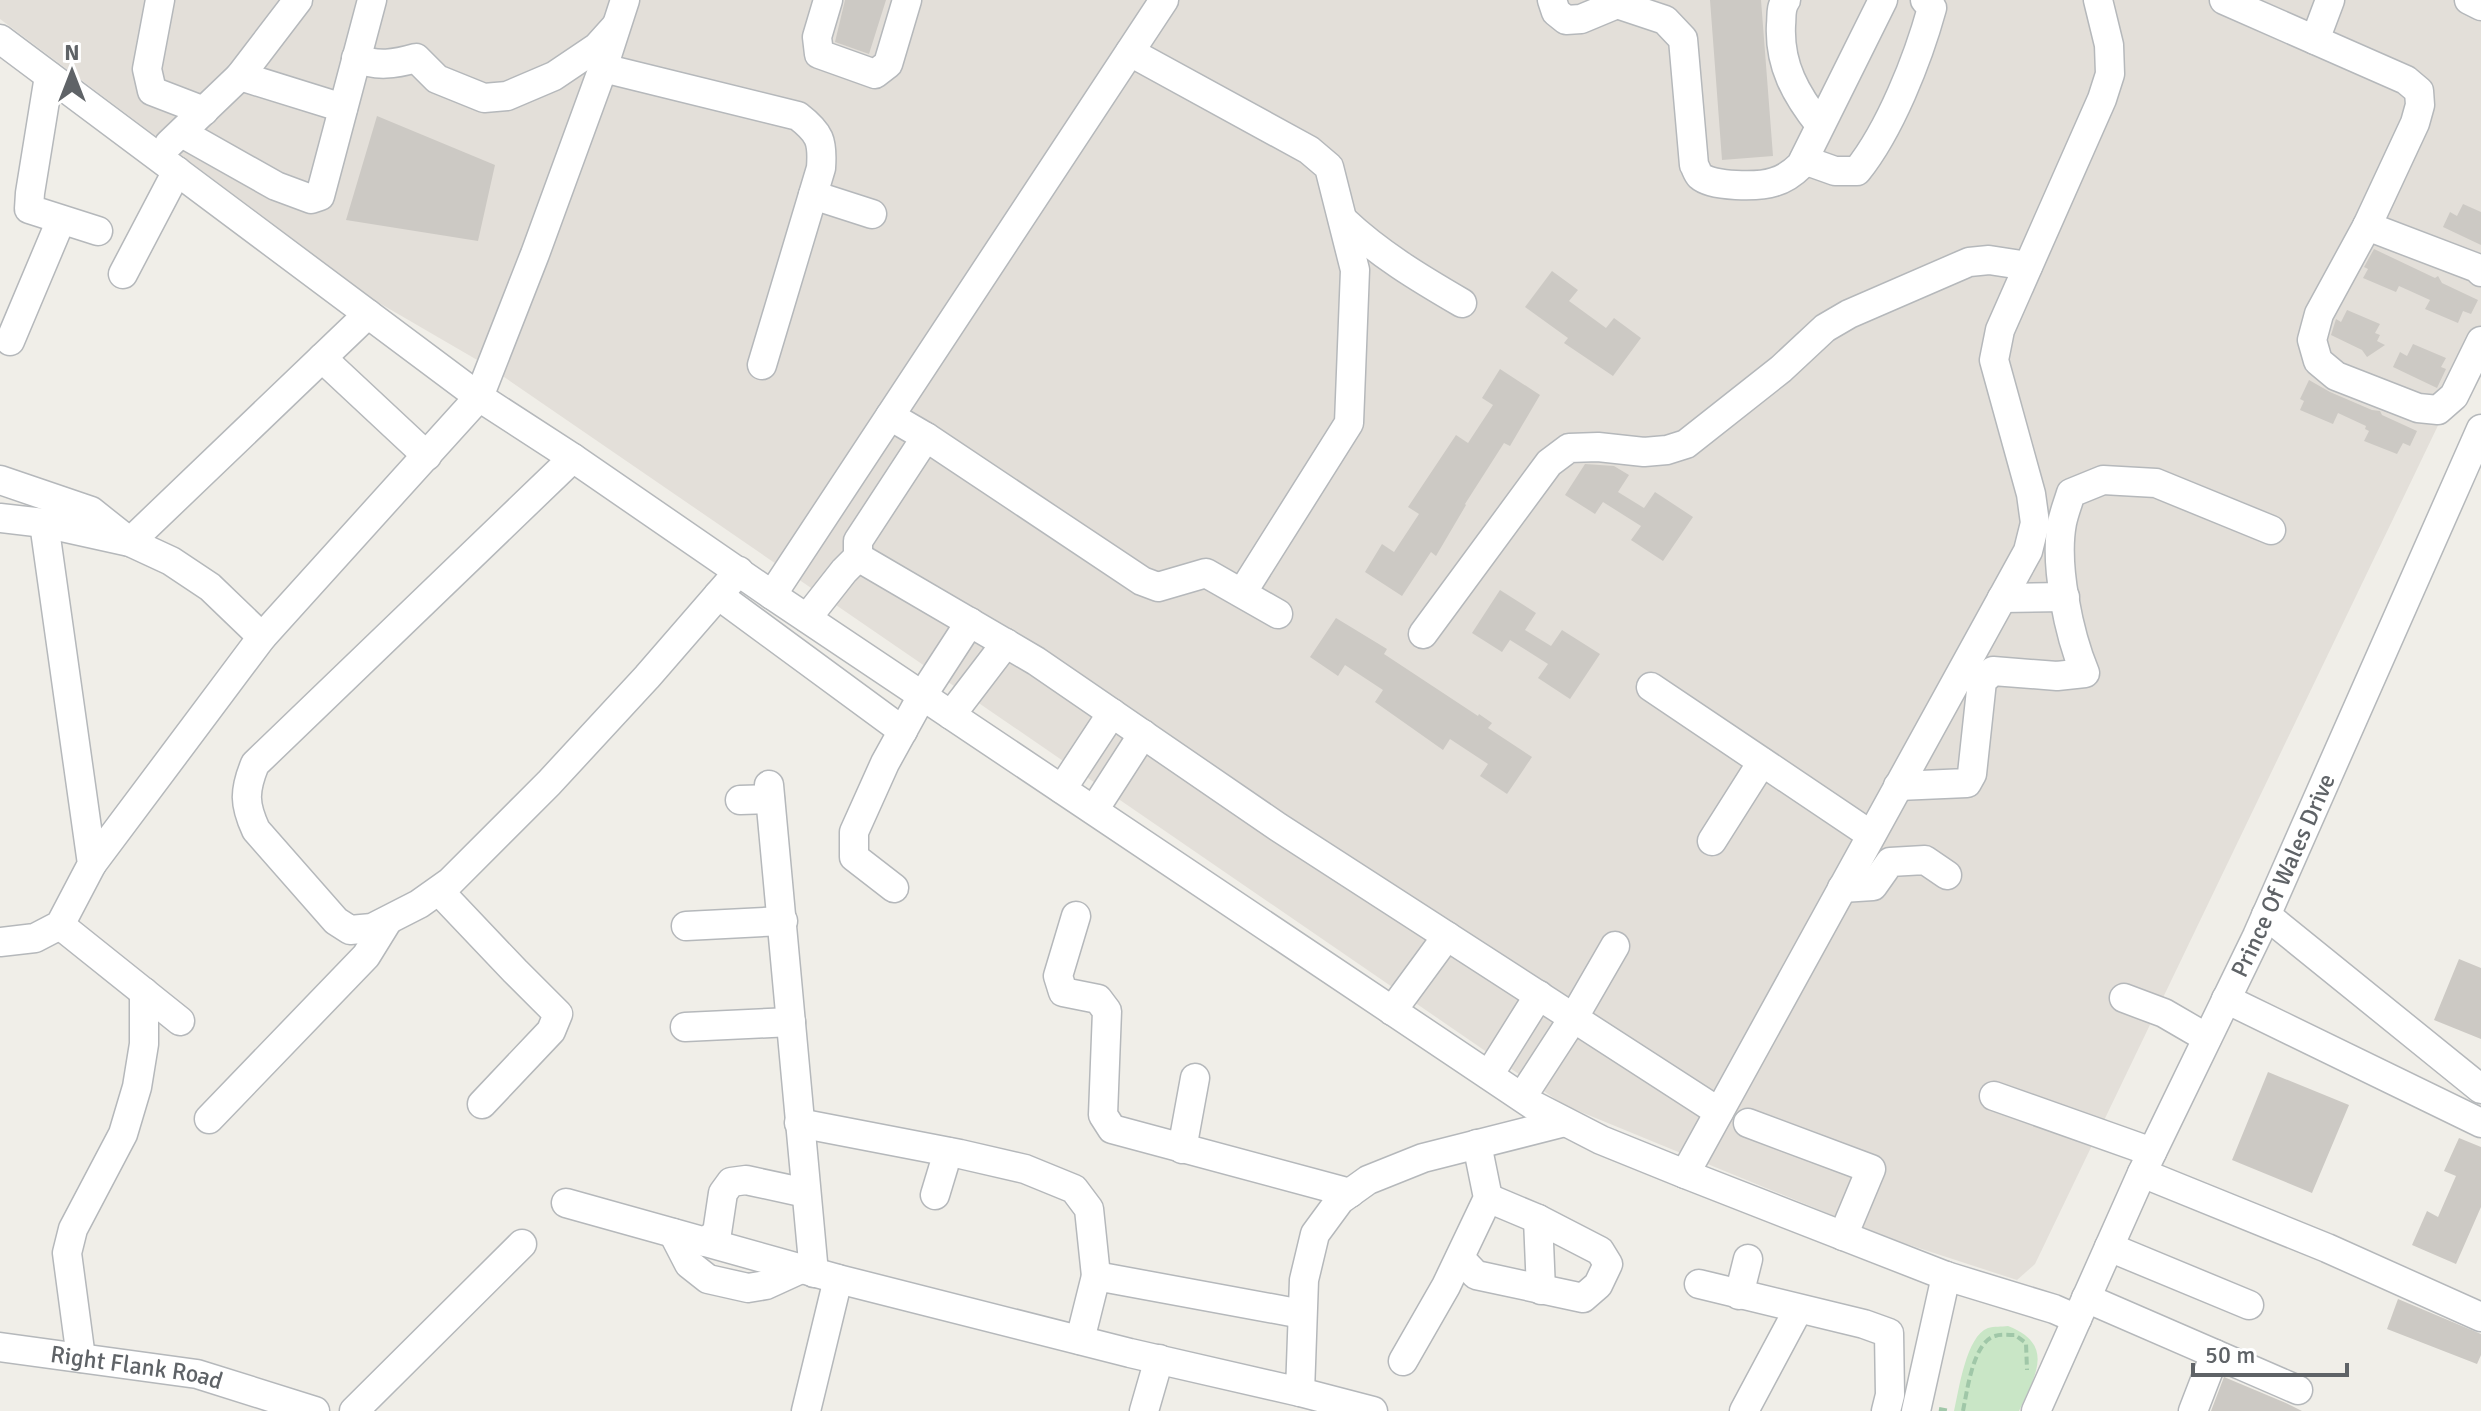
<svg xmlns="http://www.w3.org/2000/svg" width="2481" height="1411" viewBox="0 0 2481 1411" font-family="Signika,sans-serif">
	<rect width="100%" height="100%" fill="#f0eee8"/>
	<path fill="#e3dfd9" d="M0,0H2481V336L2035,1264L2017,1280L1888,1238L1564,1105L491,368L374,300L0,19Z"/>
	<path fill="#c9e6c6" d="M2008,1326C2056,1345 2035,1376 2019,1411H1954C1959,1390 1966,1336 1988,1328C1994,1326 2002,1327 2008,1326Z"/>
	<path fill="#ccc9c4" d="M845,0H886L869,54L835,42Z
		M1710,0H1761L1773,156L1722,160Z
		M377,116L495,165L478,241L346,220Z
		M2463,204L2481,212V245L2443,227L2450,212L2457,216Z
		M2374,249L2435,278L2438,276L2442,283L2478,300L2471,314L2463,311L2458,323L2425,309L2430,300L2399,286L2396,292L2363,278L2368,269L2364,267Z
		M1552,271L1578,290L1569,301L1606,328L1614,318L1641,338L1613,376L1564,343L1568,338L1525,307Z
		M2347,310L2380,324L2375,333L2380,335L2377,341L2385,345L2367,357L2362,350L2331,335L2336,319L2341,322Z
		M2413,344L2446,358L2441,367L2446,369L2437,388L2393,367L2400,352L2407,356Z
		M1500,369L1540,395L1510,446L1504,443L1465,504L1466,505L1436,556L1431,552L1402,596L1365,572L1382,544L1394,552L1419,514L1408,507L1456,435L1468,443L1493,405L1482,398Z
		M2309,380L2330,392L2372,410L2380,411L2382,415L2417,431L2410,446L2403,443L2397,454L2364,441L2369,431L2365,429L2366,426L2338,413L2333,424L2300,410L2304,401L2300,399Z
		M1585,464L1614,466L1629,475L1618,492L1644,508L1655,492L1693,517L1663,561L1631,540L1641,526L1603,502L1595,514L1565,495Z
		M1500,590L1536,613L1525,630L1551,646L1562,630L1600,654L1570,699L1538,678L1548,664L1510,640L1502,652L1472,633Z
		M1336,618L1387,649L1384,654L1478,716L1479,714L1492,723L1488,728L1532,757L1507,794L1480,776L1488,764L1450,739L1443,750L1375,702L1383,690L1345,665L1338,676L1310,657Z
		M2459,959L2481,968V1039L2434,1020Z
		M2268,1072L2349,1105L2312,1193L2232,1160Z
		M2459,1138L2481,1147V1207L2456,1264L2412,1245L2427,1211L2438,1217L2456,1176L2444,1171Z
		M2398,1299L2481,1334V1355L2477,1364L2387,1329Z
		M2224,1377L2286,1403L2302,1411H2211Z"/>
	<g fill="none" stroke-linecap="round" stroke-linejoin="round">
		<g stroke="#b5b8bb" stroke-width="31">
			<g id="minor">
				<path d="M160,0L147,69L152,91L204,111"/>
				<path d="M828,0L817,37L819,54L875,74L888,64L907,0"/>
				<path d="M1552,0L1556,12L1566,20L1581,19L1617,4L1665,20L1683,39L1694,165C1696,168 1697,173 1700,176C1712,187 1759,187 1774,182C1785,179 1793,173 1801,165L1883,0"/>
				<path d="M1786,0C1780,8 1782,16 1781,25C1779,65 1796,95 1820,125"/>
				<path d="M2224,0L2406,80L2419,91L2420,105L2415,123L2367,226L2319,314L2312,340L2318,361L2336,376L2418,408L2438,410L2454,396L2481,341"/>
				<path d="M2469,0L2481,6"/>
				<path d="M0,39L479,397L573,458L772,595L1533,1105L1601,1140L1685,1174L1946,1276L2054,1309L2077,1319"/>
				<path d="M2315,40L2330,0"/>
				<path d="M1130,52L1309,150L1329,167L1355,270L1349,423L1242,593"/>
				<path d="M356,58C377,67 395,64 416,58L437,79L484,98L507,96L554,76L597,47L615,27"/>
				<path d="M603,68L798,116C820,133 823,141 821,168L762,365"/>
				<path d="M49,76L30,193L29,209L98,231"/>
				<path d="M240,76L343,108"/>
				<path d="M182,133L276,186L311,199L320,196L372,0"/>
				<path d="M169,144L240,76L298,0"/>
				<path d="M1804,160L1835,171H1857C1890,130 1918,59 1932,8L1925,0"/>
				<path d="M813,195L872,214"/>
				<path d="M1343,220C1379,254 1419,278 1462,303"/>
				<path d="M2367,226L2477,268L2481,272"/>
				<path d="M123,274L177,171"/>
				<path d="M10,341L61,220"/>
				<path d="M322,358L427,456"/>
				<path d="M890,416L926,437L1142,581L1158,587L1206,573L1278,614"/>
				<path d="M573,458L255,764C244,791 244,804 256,830L336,921L350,930L372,928L419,904L450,882L549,783L647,677L739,571"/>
				<path d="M0,480L91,511L130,542L368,314"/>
				<path d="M0,518L44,523L130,542L171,561L210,587L262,637"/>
				<path d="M858,557L1036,661L1278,827L1719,1112"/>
				<path d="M718,595L903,731"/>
				<path d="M772,595L1164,0"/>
				<path d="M2002,598L2065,597"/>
				<path d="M807,618L844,571L858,557V541L926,437"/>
				<path d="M1423,634L1549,463L1569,448L1598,447L1644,452L1667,450L1686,444L1781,369L1825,328L1849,314L1969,262L1989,260L2028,266"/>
				<path d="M1651,687L1871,835"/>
				<path d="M951,715L1006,643"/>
				<path d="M769,785L814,1273"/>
				<path d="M1898,786L1967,783L1972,774L1982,681L1993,671L2057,676L2085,673C2069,635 2054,565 2062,523C2064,513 2068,503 2071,493L2103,480L2156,483L2271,530"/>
				<path d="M1062,789L1112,713"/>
				<path d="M740,800L770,799"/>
				<path d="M1094,810L1143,734"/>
				<path d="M1712,841L1762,762"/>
				<path d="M92,864L262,637L479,397L535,254L603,68L625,0"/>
				<path d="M894,888L854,857V832L885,763L922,696L970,622"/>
				<path d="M1842,888L1873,886L1890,862L1925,860L1947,875"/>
				<path d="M439,891L515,971L558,1014L551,1031L482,1104"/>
				<path d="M2266,915L2481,1089"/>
				<path d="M1076,916L1058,976L1063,992L1098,999L1107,1011L1103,1115L1112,1129L1350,1193"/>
				<path d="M60,925L180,1021"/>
				<path d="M686,926L783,921"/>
				<path d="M0,942L35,938L60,925L92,864L44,523"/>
				<path d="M2124,998L2164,1013L2207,1038"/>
				<path d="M2226,999L2481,1123"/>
				<path d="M1392,1011L1447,936"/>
				<path d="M685,1027L791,1022"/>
				<path d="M1489,1075L1539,995"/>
				<path d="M1994,1096L2152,1152"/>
				<path d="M1522,1097L1574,1017L1615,946"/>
				<path d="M209,1119L366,956L387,922"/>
				<path d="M799,1123L960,1154L1025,1169L1074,1189L1089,1209L1096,1276"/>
				<path d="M1748,1123L1871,1169L1843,1236"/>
				<path d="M1182,1149L1195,1078"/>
				<path d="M2142,1173L2327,1248L2481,1317"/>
				<path d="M1685,1174L2028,551L2035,523L2031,494L1994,360L2000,330L2102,99L2110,74L2109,45L2098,0"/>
				<path d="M935,1195L948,1152"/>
				<path d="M566,1203L838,1279L1130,1353L1300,1392L1304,1280L1315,1234L1340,1200L1368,1180L1423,1158L1565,1122"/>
				<path d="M1538,1219L1541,1290"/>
				<path d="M673,1233L689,1264L708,1279L748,1288L766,1285L801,1269"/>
				<path d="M705,1242L717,1233L723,1193L731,1182L746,1180L806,1193"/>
				<path d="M2109,1247L2249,1305"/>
				<path d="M1460,1258L1476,1275L1583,1298L1598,1285L1608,1264L1600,1251L1538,1219L1488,1198"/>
				<path d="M1699,1284L1864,1324L1889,1333L1890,1395L1886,1411"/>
				<path d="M1739,1295L1748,1259"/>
				<path d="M2086,1298L2298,1390"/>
				<path d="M1080,1340L1096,1276L1302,1314"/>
				<path id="s1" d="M0,1347L197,1374L315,1411"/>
				<path d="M81,1358L67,1253L73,1229L123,1134L137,1087L144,1044V992"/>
				<path d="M1403,1361L1446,1286L1488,1198L1477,1144"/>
				<path d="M1300,1392L1373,1411"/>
				<path d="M354,1411L522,1244"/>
				<path d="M806,1411L838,1279"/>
				<path d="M1144,1411L1159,1359"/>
				<path d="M1744,1411L1798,1310"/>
				<path d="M1916,1411L1946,1276"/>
				<path id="s2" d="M2036,1411L2142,1173L2257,936L2481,429"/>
				<path d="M2193,1411L2215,1354"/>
			</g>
		</g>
		<path stroke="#a0c7a8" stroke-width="4" stroke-dasharray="8 4" stroke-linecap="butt" d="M1939,1409L1950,1411
			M1963,1411C1967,1392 1973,1342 1995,1336C2001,1334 2009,1335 2015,1335L2026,1343L2027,1370"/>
		<use href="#minor" stroke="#fff" stroke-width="28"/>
	</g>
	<g text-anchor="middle" stroke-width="6" stroke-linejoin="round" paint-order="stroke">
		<g font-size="24" fill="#5f6367" stroke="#fff">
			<text dy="8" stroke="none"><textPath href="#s2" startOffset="590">Prince Of Wales Drive</textPath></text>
			<text dy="8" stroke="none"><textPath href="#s1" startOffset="138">Right Flank Road</textPath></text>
		</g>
	</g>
	<g transform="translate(72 72)" stroke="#ffffff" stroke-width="6" paint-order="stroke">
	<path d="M0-6L14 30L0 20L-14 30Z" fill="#5f6367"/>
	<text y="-12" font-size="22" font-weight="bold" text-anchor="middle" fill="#5f6367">N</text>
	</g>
	<path d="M2193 1363v12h154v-12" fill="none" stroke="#5f6367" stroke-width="4"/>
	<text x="2205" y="1363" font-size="24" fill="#5f6367" stroke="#ffffff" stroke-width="6" paint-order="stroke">50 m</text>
</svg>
